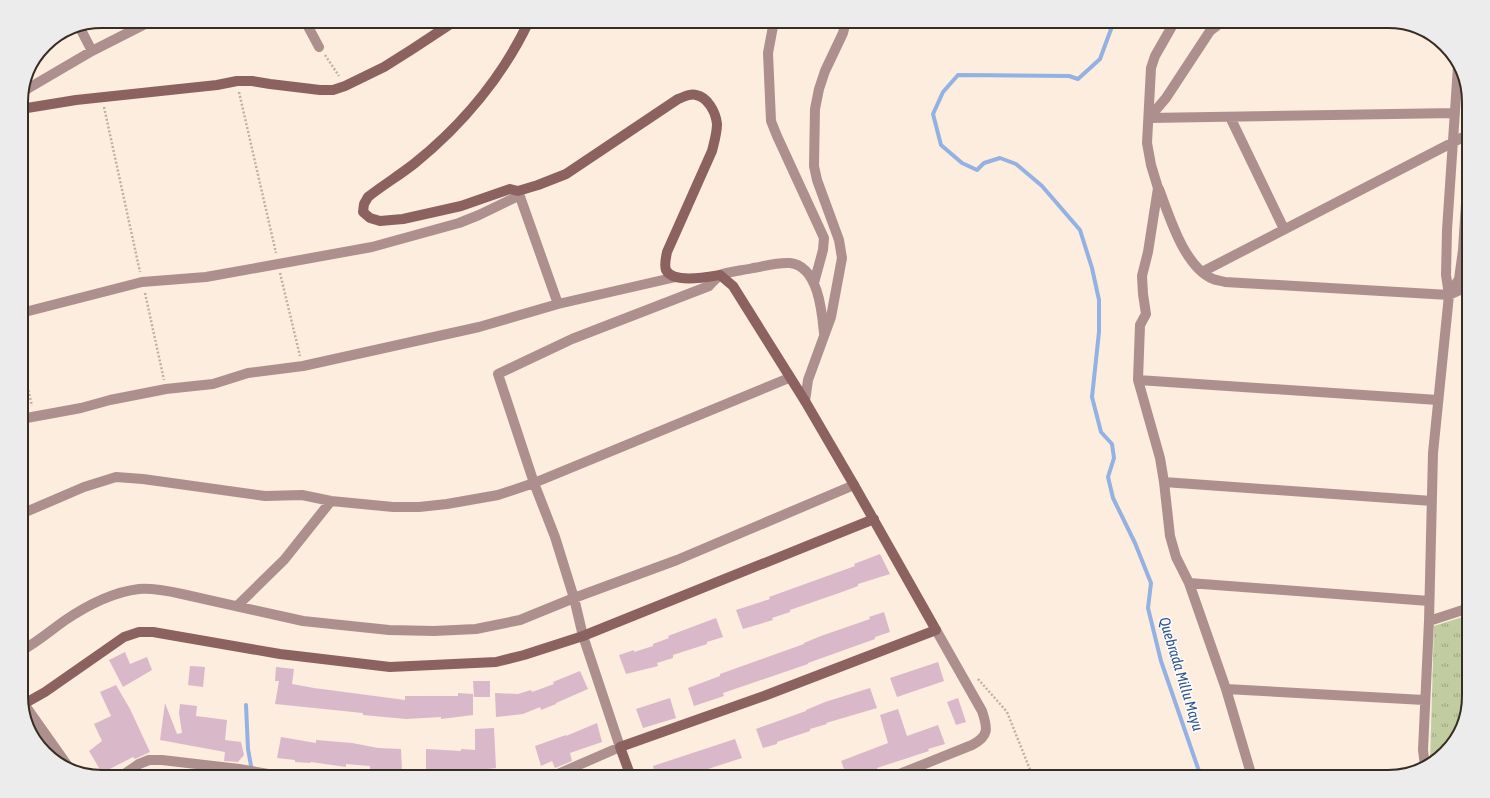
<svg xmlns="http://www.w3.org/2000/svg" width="1490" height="798" viewBox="0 0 1490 798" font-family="'Asap Condensed',sans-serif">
	<defs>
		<pattern id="grass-tufts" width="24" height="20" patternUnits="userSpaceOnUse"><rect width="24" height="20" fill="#c1cca0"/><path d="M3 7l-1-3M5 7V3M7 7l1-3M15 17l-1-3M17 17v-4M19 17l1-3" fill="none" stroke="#9ea682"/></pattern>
	</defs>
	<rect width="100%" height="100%" fill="#fcedde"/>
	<path fill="url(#grass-tufts)" d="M1469,615V696L1461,732L1433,763L1430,764L1434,626Z"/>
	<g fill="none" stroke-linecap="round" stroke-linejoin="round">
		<path stroke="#93b1e2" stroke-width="4" d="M1114,21L1100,59L1078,79L1069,76L958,75L943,92L933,114L941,145L962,163L977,170L984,163L1000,158L1016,164L1042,186L1080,230L1092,268L1099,300V332L1092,397L1101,432L1112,444L1114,458L1108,477L1113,498L1135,543L1151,583L1148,608L1161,661L1201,777
			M246,705L248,749L253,777"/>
	</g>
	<path fill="#d9b8ca" d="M880,554L890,574L858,584V586L842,592L790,610V612L772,618L773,620L743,629L736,610L770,599L769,597L855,566L854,564Z
		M884,612L890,632L875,637V639L808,663V664L723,693L724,696L694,706L688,688L720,676V674L804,644V643L821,636L870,619L869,617Z
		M716,618L723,637L707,642V644L673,655V658L657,663L658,666L626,674L619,655L634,650V652L653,646V644L669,638L668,636Z
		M125,652L130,664L147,657L152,670L123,687L109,660Z
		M938,662L944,681L897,697L890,678Z
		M190,666L205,667L203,687L188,685Z
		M276,667L294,669L292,684L314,688L405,700V696H458V693L473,694V715L441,719V717L406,719L363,715V713L275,704L279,681H275Z
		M580,671L588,689L556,703V704L541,710L540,707L523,714L496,717L495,693L518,694L531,690L532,692L554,684L553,682Z
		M473,681H490V697H474Z
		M116,685L130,709L150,752L135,759L133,757L102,773L89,751L102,741L94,724L111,716L100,692Z
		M870,688L877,708L826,723L827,724L810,729V731L777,742V744L763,748L756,729L806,711V710L825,702Z
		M670,698L676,718L643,728L636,709Z
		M958,698L966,722L956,725L947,702Z
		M165,703L177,734L182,733L179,713L180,704L197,706L196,716L227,720L225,740L241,742L244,755L238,762L224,761L225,752L160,740Z
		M898,709L907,736L938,725L945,744L928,749L929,751L877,768V769L862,774L863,777H847L841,761L888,743L880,715Z
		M597,723L602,742L570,753L572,761L555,768L552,761L541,766L535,746L566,735V736Z
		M494,728L496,768L444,774V771L426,773V749L461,751V749L475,750V729Z
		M281,737L316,743V740L352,743L378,748L401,749L402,771L387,772V769L370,771V766L346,764V767L311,762L310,763L295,762V760L277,758Z
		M735,739L742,758L683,777H656L653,766Z"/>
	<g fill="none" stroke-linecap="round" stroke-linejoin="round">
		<path stroke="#beb1a4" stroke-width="2.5" stroke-dasharray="2 2" stroke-linecap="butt" d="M325,55L339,76
			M239,92L276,253
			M104,107L140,272
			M280,273L300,356
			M145,293L164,380
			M21,359L32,406
			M978,679L1007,712L1033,777"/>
		<path stroke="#ad908e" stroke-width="10" d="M305,21L319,47
			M774,21L768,53L771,121L777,136L824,238L823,250L814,283
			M1175,21L1155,56L1151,68L1147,143L1151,165L1158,188L1148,252L1142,276L1143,294L1146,314L1140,325L1138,380L1160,458L1164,482L1170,536L1176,557L1189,583L1226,689L1252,777
			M79,26L92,51
			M22,92L92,51L151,21
			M1230,117L1284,229
			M1149,118L1455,113
			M1149,118L1166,98L1210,31L1223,21
			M1159,189C1169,215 1184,267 1213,279C1216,280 1221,281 1225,282L1449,295L1469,286
			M518,191L558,304
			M1202,272L1469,134
			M1449,295L1459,279L1463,250L1469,156
			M21,313L142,282L206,277L372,247L459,223L479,215L514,198L518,191
			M1138,380L1438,400
			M805,401L808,380L831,317L842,258L839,240L817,180L814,166L815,109L819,89L825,71L843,33L846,21
			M21,419L81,408L110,400L166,389L213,384L248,373L303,366L479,327L558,304L676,277
			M1164,482L1432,501
			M21,514L84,487L116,477L143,479L265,496L302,495L331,501L393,507H419L447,504L498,495L534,483L789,378
			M1189,583L1429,601
			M237,606L284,560L331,501
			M1429,621L1469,608
			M21,651C36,643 50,631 64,621C86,606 113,592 139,589C153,588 168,591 182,594L303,621L389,630L434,631L476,629L520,620L574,598L677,560L854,485
			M1226,689L1424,700
			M24,704L70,769
			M1425,766L1423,750L1429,621L1433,453L1449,295L1446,275L1447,230L1458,66
			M120,777L139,764L149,760H162L239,769L286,777
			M551,777L620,747L583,636L574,598L555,537L534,483L498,374L572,339L709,286C712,283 716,278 720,275C726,272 745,270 753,268C765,266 778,262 790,263C818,266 822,311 824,333
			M892,777L972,745C989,736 988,729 982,711L936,630
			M1362,777L1396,775"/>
		<path stroke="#8b6260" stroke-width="10" d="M529,21C503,76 462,125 415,163C400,175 383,185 368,197L364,204L363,212L370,218L380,221L403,219L461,206L510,189L518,191L538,185L566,174L678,99C684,97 690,93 696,95C708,97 716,113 717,124C717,133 714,143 712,151L667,252C666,258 664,264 666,270C673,284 708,277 720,275L733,286L805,401L854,485L936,630L764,696L620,747L631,777
			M21,109L76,100L217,85L237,81H252L270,84L320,90H333L345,86L384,67L411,50L455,21
			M22,705L45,692L124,637L139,632H153L280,654L390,667L496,662L524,655L583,636L874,519"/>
	</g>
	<g text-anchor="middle" stroke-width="3" stroke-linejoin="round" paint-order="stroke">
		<g font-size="15" font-style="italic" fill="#305491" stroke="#fdfdfd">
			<text transform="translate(1181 674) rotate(73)" y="5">Quebrada Millu Mayu</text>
		</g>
	</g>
	<path d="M0 0H1490V798H0ZM102 28H1388A74 74 0 0 1 1462 102V696A74 74 0 0 1 1388 770H102A74 74 0 0 1 28 696V102A74 74 0 0 1 102 28Z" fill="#edecec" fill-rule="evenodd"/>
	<path fill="none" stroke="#362d23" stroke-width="2" d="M102 28H1388A74 74 0 0 1 1462 102V696A74 74 0 0 1 1388 770H102A74 74 0 0 1 28 696V102A74 74 0 0 1 102 28Z"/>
</svg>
